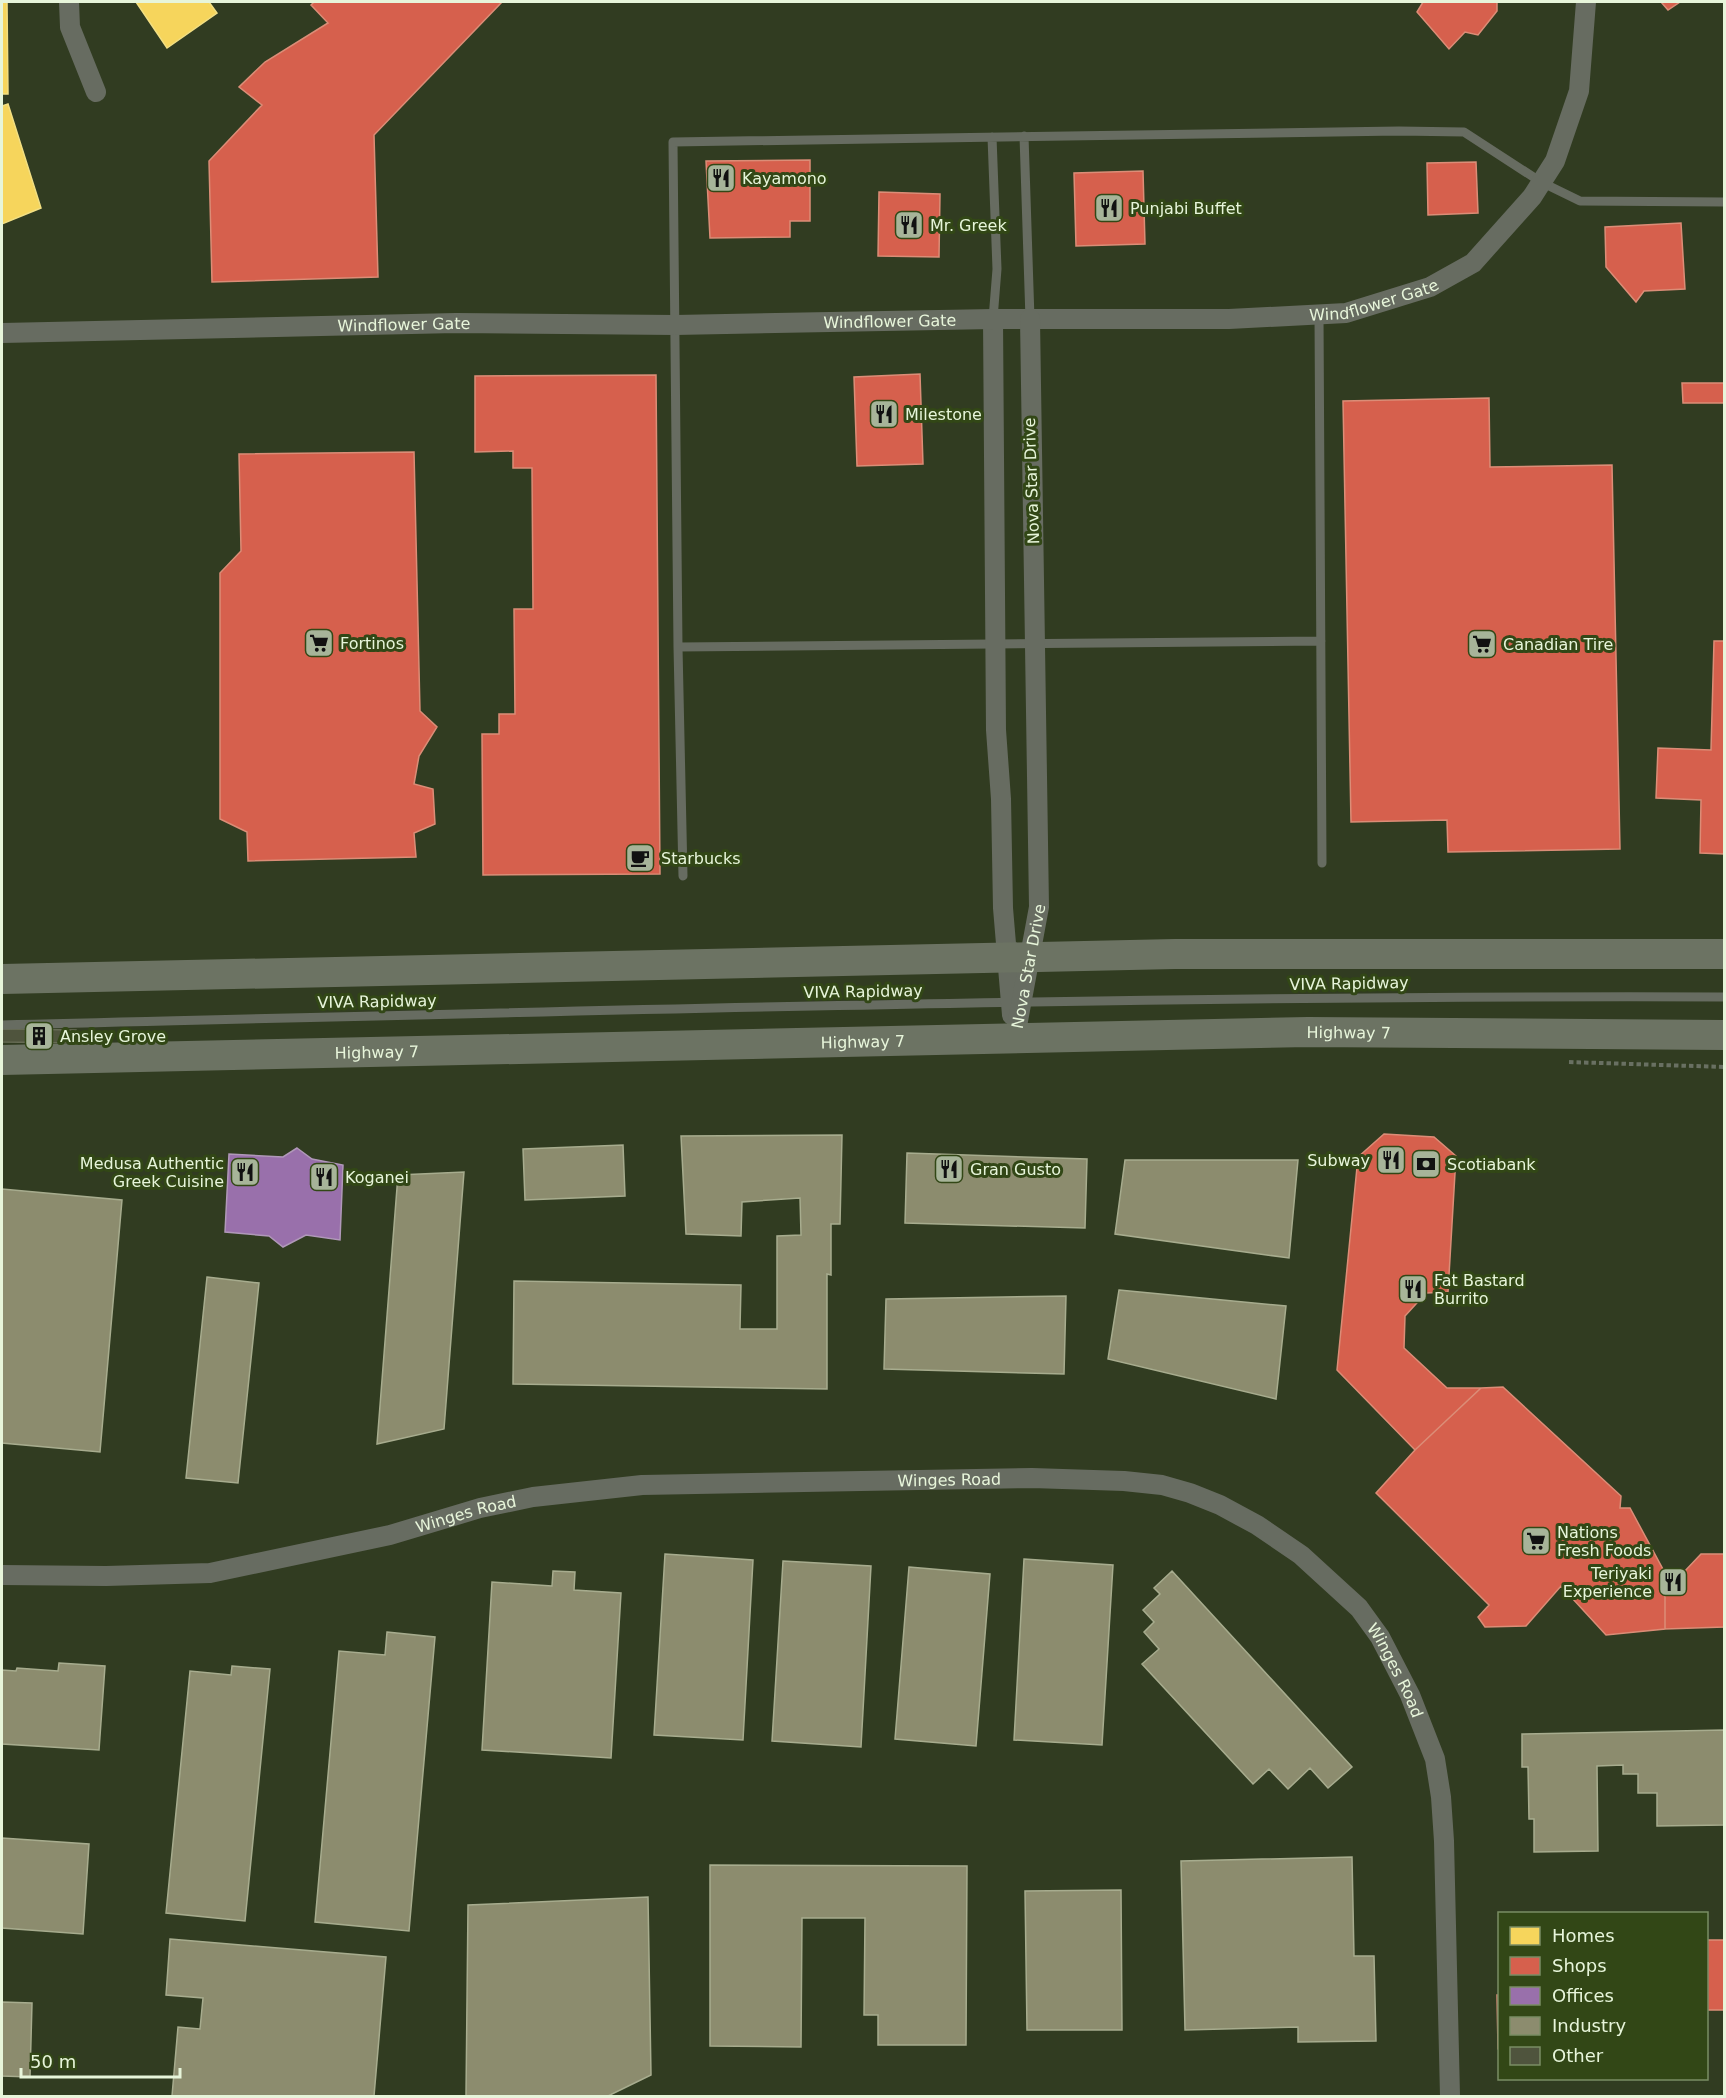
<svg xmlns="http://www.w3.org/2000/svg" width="1726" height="2098" viewBox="0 0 1726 2098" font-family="'DejaVu Sans',sans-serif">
	<rect width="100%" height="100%" fill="#313c21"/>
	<path fill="#f6d55c" stroke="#f2df82" stroke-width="1.5" d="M2,2H7L8,94H2Z
		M136,2H209L217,13L167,48Z
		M8,104L41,208L2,224V106Z"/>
	<path fill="#d6604d" stroke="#db8d77" stroke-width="1.5" d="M314,2H502L374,135L378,277L212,282L209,161L262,105L239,87L265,62L328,23L311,5Z
		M1423,2H1497V11L1478,35L1465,32L1449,49L1417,12Z
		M1661,2H1680L1668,10Z
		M810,160V221H790V237L710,238L706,161Z
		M1476,162L1478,213L1428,215L1427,163Z
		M1143,171L1145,244L1076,246L1074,173Z
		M879,192L940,194L939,257L878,256Z
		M1681,223L1685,289L1644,291L1636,302L1606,267L1605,227Z
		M920,374L923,464L857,466L854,377Z
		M656,375L660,874L483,875L482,734H499V714H515L514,609H533L532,468H513V451L475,452V376Z
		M1682,383H1724V403H1683Z
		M1489,398L1490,467L1612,465L1620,849L1448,852L1447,820L1351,822L1343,401Z
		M414,452L420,711L437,727L419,756L414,784L433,789L435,824L414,833L416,857L248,861L247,832L220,819V573L241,551L239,454Z
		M1714,641H1724V854L1700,853L1701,800L1656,798L1658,748L1711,750Z
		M1384,1134L1434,1137L1456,1156L1448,1292L1426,1293L1405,1316L1404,1348L1447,1388H1481L1415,1450L1337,1370L1358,1157Z
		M1503,1387L1621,1496L1620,1508H1630L1665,1573V1629L1606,1635L1561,1586L1526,1626L1485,1627L1478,1617L1489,1605L1376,1493L1415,1450L1481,1388Z
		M1701,1554H1724V1627L1665,1629V1573H1683Z
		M1706,1940H1724V2010H1706Z
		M1497,1995H1500V2051L1498,2049Z"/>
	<path fill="#9970ab" stroke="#b098b9" stroke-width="1.5" d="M297,1148L312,1159L343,1165L340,1240L306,1235L283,1247L269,1236L225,1232L229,1154L283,1157Z"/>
	<path fill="#8c8c6e" stroke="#a7ac8e" stroke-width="1.5" d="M842,1135L840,1224H831V1275L827,1274V1389L513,1384L514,1281L741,1285L740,1329H777V1236L801,1235L800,1198L742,1202L741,1236L686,1234L681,1136Z
		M623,1145L625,1196L525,1200L523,1149Z
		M907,1153L1087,1159L1085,1228L905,1223Z
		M1125,1160H1298L1289,1258L1115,1234Z
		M464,1172L444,1429L377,1444L398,1175Z
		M2,1189L122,1200L100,1452L2,1443Z
		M207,1277L259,1283L238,1483L186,1478Z
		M1119,1290L1286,1306L1276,1399L1108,1359Z
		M1066,1296L1064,1374L884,1369L886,1299Z
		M665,1554L753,1560L743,1740L654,1735Z
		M1024,1559L1113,1565L1102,1745L1014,1740Z
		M783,1561L871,1566L861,1747L772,1741Z
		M909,1567L990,1574L976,1746L895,1739Z
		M553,1571L575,1572L574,1590L621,1593L611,1758L482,1750L492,1582L552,1586Z
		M1172,1571L1352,1767L1328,1788L1310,1768L1288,1789L1269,1769L1253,1784L1142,1664L1159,1649L1144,1632L1154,1622L1143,1610L1160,1594L1154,1588Z
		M387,1632L435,1637L409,1931L315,1922L339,1651L385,1655Z
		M59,1663L105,1666L99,1750L2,1744V1670L16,1671L17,1668L58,1671Z
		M232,1666L270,1669L245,1921L166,1913L190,1671L231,1675Z
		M1724,1730V1825L1657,1826V1793H1638V1774H1623V1765L1597,1766L1598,1851L1534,1852V1819H1529L1528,1767H1522V1734Z
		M2,1838L89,1844L83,1934L2,1928Z
		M1352,1857L1354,1956H1374L1376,2041L1298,2042V2027L1185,2030L1181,1861Z
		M710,1865L967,1866L966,2045H878V2015H864L865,1918H802L801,2047L710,2046Z
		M1121,1890L1122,2030H1027L1025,1891Z
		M648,1897L651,2075L608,2096H466L468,1905Z
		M170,1939L386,1957L374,2096H172L178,2027L200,2029L203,1998L166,1995Z
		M2,2002L32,2003L30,2077L2,2076Z"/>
	<path fill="#4f543d" stroke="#666b54" stroke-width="1.5" d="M2,1029L76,1030V1043L2,1042Z"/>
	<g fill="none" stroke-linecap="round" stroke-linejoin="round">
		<path stroke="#697062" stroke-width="4" stroke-dasharray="4.5 3" stroke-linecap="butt" d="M1569,1062L1724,1067"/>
		<path stroke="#676c61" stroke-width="9" d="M1024,136L1030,319
			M992,137L997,269L993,319
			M1319,315L1322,863
			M1321,641L678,647L673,142L1399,131L1464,132L1541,182L1580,201L1724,202
			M678,647L683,876
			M2,1025C576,1011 1150,995 1724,997"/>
		<g stroke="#676c61" stroke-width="20">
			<path d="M69,2L70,27L96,92"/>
			<path d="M993,319L996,730L1001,799L1003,908L1012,1015"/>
			<path id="s1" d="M2,333L456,323L675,325L993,319H1229L1346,313L1430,287L1473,263L1532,197L1555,161L1579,91L1586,2"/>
			<path id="s2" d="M1015,1037L1039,907L1030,319"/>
			<path id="s3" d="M2,1575L106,1576L210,1573L390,1535L480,1508L533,1497L642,1485L1032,1478L1124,1481L1162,1485L1190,1493L1220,1505L1257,1525L1301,1555L1359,1608L1380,1637L1410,1695L1435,1759L1441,1797L1444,1841L1450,2096"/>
		</g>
		<g stroke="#6c7363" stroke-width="30">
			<path d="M2,979L1175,954H1724"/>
			<path id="s4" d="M2,1060L1308,1032L1724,1035"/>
		</g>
	</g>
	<defs>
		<g id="restaurant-square" transform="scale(1.5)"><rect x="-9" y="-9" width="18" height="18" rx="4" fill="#a7b499" stroke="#324716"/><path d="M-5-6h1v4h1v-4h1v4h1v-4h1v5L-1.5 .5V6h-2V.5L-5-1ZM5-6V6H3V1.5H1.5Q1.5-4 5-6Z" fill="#111"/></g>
		<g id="supermarket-square" transform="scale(1.5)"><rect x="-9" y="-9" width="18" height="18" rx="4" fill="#a7b499" stroke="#324716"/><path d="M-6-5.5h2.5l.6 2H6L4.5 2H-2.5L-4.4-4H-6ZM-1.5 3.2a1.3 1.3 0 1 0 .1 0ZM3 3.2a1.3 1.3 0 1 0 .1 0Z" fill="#111"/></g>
		<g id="cafe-square" transform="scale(1.5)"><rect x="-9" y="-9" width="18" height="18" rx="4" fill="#a7b499" stroke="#324716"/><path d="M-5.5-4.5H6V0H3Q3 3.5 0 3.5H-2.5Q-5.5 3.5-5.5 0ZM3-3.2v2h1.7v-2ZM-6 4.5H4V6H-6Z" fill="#111"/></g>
		<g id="building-square" transform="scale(1.5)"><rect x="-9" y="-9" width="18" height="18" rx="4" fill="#a7b499" stroke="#324716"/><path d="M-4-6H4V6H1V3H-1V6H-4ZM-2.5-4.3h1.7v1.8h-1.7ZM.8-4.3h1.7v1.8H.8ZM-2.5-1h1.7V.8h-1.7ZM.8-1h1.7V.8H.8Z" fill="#111"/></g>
		<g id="bank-square" transform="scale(1.5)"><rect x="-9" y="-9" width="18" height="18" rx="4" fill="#a7b499" stroke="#324716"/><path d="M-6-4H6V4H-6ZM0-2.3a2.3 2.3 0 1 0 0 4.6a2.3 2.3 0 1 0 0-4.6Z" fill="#111"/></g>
	</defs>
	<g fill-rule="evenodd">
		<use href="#restaurant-square" x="721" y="178"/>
		<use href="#restaurant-square" x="1109" y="208"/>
		<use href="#restaurant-square" x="909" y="225"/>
		<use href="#restaurant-square" x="884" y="414"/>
		<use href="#supermarket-square" x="319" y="643"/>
		<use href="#supermarket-square" x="1482" y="644"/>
		<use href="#cafe-square" x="640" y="858"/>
		<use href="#building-square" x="39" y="1036"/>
		<use href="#restaurant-square" x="1391" y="1160"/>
		<use href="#bank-square" x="1426" y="1164"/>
		<use href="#restaurant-square" x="949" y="1169"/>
		<use href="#restaurant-square" x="245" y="1172"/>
		<use href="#restaurant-square" x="324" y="1177"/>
		<use href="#restaurant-square" x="1413" y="1289"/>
		<use href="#supermarket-square" x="1536" y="1541"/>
		<use href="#restaurant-square" x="1673" y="1582"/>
	</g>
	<g text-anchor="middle" stroke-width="6" stroke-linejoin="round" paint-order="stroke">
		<g font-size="16" fill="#e7f5da" stroke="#324716" text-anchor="start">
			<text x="742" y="184">Kayamono</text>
			<text x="1130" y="214">Punjabi Buffet</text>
			<text x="930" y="231">Mr. Greek</text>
			<text x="905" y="420">Milestone</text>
			<text x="340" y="649">Fortinos</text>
			<text x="1503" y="650">Canadian Tire</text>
			<text x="661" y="864">Starbucks</text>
			<text x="60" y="1042">Ansley Grove</text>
			<text x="1370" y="1166" text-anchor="end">Subway</text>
			<text x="224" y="1169" text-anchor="end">Medusa Authentic<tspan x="224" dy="18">Greek Cuisine</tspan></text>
			<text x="1447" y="1170">Scotiabank</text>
			<text x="970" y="1175">Gran Gusto</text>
			<text x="345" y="1183">Koganei</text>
			<text x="1434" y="1286">Fat Bastard<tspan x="1434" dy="18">Burrito</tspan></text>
			<text x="1557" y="1538">Nations<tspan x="1557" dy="18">Fresh Foods</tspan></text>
			<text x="1652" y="1579" text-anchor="end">Teriyaki<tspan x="1652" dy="18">Experience</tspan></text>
		</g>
		<g font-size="16" fill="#e7f5da" stroke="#324716">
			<text dy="6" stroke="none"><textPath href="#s1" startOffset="1374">Windflower Gate</textPath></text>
			<text dy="6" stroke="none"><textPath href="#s1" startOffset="888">Windflower Gate</textPath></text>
			<text dy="6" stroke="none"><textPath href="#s1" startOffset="402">Windflower Gate</textPath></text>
			<text transform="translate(1031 481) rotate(-92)" y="6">Nova Star Drive</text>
			<text dy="6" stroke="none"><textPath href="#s2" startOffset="72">Nova Star Drive</textPath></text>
			<text transform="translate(1349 983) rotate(-1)" y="6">VIVA Rapidway</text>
			<text transform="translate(863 991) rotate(-1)" y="6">VIVA Rapidway</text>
			<text transform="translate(377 1001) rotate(-1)" y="6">VIVA Rapidway</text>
			<text dy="6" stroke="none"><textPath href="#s4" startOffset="1347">Highway 7</textPath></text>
			<text dy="6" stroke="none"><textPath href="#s4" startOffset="861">Highway 7</textPath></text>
			<text dy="6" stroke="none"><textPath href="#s4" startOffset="375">Highway 7</textPath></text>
			<text dy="6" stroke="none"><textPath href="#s3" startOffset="957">Winges Road</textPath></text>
			<text dy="6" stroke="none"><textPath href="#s3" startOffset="471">Winges Road</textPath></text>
			<text dy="6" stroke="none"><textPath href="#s3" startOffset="1478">Winges Road</textPath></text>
		</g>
	</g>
	<rect width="1726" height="2098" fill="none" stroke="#e7f5da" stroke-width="6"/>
	<rect x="1498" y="1912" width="210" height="168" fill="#324716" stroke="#7a8d64" stroke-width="1.5"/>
	<rect x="1510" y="1927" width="30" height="18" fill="#f6d55c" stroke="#7a8d64" stroke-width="1.5"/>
	<text x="1552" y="1942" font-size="18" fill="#e7f5da">Homes</text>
	<rect x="1510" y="1957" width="30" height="18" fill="#d6604d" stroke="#7a8d64" stroke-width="1.5"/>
	<text x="1552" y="1972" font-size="18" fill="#e7f5da">Shops</text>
	<rect x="1510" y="1987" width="30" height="18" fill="#9970ab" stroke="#7a8d64" stroke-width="1.5"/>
	<text x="1552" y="2002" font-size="18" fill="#e7f5da">Offices</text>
	<rect x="1510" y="2017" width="30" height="18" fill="#8c8c6e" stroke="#7a8d64" stroke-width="1.5"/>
	<text x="1552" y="2032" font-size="18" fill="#e7f5da">Industry</text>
	<rect x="1510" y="2047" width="30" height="18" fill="#4f543d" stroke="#7a8d64" stroke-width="1.5"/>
	<text x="1552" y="2062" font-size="18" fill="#e7f5da">Other</text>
	<path d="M21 2068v9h159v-9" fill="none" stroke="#e7f5da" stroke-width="3"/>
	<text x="30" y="2068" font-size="18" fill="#e7f5da" stroke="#324716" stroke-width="4.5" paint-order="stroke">50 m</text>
</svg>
